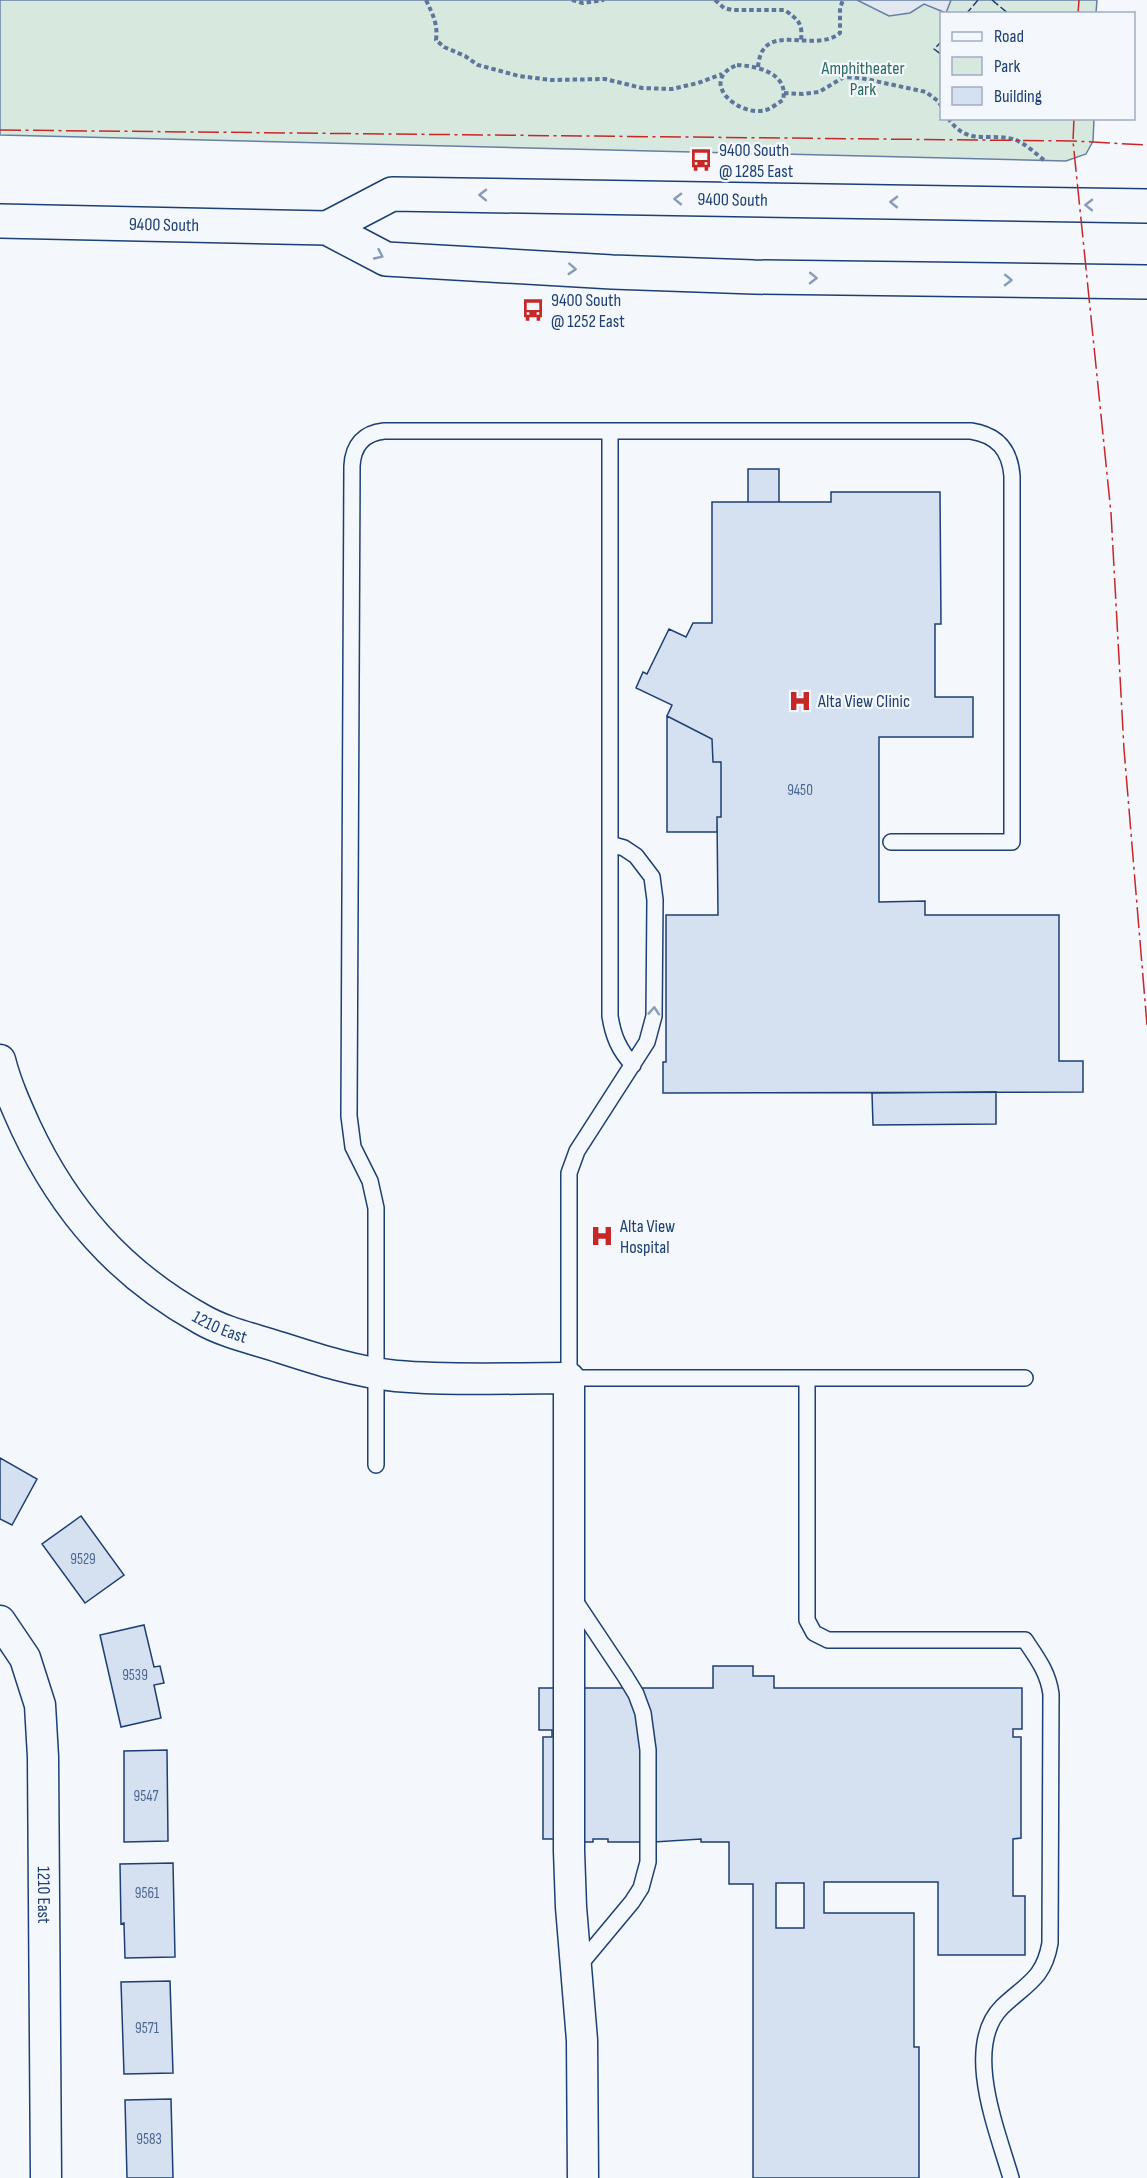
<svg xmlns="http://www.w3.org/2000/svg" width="1147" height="2178" viewBox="0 0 1147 2178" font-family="'Sofia Sans Condensed',sans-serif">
	<rect width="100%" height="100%" fill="#f4f7fb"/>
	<path fill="#d7e8df" stroke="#687fa3" stroke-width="1.5" d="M0,0H1097L1096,13L942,14V118L1094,119L1093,141L1086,154L1066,161L0,135Z"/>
	<path fill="#e3e8f0" stroke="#687fa3" stroke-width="1.5" d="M857,0H951L946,13L924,4L910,13L889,16Z"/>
	<path fill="#d5e0f0" stroke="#1d3f73" stroke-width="1.5" fill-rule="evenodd" d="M748,469H779V502H748Z
		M831,492H940L941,624H935V697H973V737H879V902L925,901V915H1059V1061H1083V1092L663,1093V1062H666V915H718L717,817H721V762H713L712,739L667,716L672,705L636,688L643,672L647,674L669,629L686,637L693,623H712V502H831Z
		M667,716L712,739L713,762H721V817H717V832H667Z
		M996,1092V1124L873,1125L872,1093Z
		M0,1458L37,1479L12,1525L0,1519Z
		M81,1516L124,1575L85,1603L42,1544Z
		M144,1625L154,1667L160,1666L164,1683L154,1685L161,1718L121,1727L100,1635Z
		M713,1666H753V1676H774V1688H1022V1729H1013V1737H1021V1838L1013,1839V1896H1025V1955H938V1882H824V1913H914V2047H919V2178H753V1884H729V1842H701V1839L654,1842V1839H640V1842H608V1839H593V1842H561V1839H543V1737H552V1730H539V1688H713ZM776,1883H804V1928H776Z
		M167,1750L168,1841L124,1842V1751Z
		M173,1863L175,1957L125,1958L124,1923L121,1924L120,1864Z
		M170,1981L173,2073L124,2074L121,1982Z
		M171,2099L173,2178H127L125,2100Z"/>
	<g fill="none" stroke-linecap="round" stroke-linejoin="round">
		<g stroke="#1d3f73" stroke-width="18">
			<path id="service" d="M610,431V1016C613,1036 619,1050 633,1065
				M610,844L624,848L636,856L652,877L655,900L654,1016L647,1042L577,1151L569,1173V1378H1025
				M807,1378V1620L814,1633L828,1640H1025C1037,1658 1048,1672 1051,1694L1050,1943C1044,1979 1026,1984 1002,2007C962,2047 998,2132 1011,2178
				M376,1465V1208L370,1181L353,1147L349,1116L352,466C353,445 364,433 384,431H971C997,435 1010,450 1012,476V842H891
				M573,1598L625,1676L636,1694L643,1713L648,1750V1862L641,1888L632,1902L577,1968"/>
		</g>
		<g stroke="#1d3f73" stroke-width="33">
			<g id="minor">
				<path id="s1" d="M0,1060C6,1084 16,1106 26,1128C65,1211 120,1274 201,1319C225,1333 255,1339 282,1348C319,1360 357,1372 396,1376C453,1381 512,1378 569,1378V1851L571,1907L582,2040L583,2178"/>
				<path id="s2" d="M0,1621L25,1658L40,1705L43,1757L46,2178"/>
			</g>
		</g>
		<g stroke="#1d3f73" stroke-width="36">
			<g id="primary">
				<path id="s3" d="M0,221L327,228L386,259L612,272L754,277L1147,282"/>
				<path id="s4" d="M327,228L392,194L1147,206"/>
			</g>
		</g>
		<path stroke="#5e769c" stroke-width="4" stroke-dasharray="4.5 3" stroke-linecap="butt" d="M426,0C433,15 438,24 436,40L444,47L465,56L478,65L519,76L551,80L605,79L642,88L672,89L698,83L722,74
			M572,0L583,3L604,0
			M715,0L724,8L732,10H785C798,20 803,23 801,40
			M737,65C757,66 789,73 783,100C778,103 772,108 766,110C739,118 697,81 737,65Z
			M758,67C762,18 814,55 840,33V8L843,0
			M784,93L803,94L819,92L844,77L861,78L926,92L938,101L942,107
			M948,118C967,146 986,133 1013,139C1024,142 1036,154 1045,161"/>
		<use href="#service" stroke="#f4f7fb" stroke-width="15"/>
		<use href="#minor" stroke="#f4f7fb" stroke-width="30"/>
		<use href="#primary" stroke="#f4f7fb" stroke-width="33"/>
		<path stroke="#1d3f73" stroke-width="1.5" stroke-dasharray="8 3" stroke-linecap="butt" d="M992,0L1009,14
			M966,14L978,0
			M942,41L934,49L942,55"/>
		<path stroke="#c62828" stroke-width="1.5" stroke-dasharray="21 4.5 3 4.5" stroke-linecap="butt" d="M1078,14L1079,0
			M1074,118L1073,141L1111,513L1124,749L1147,1025
			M0,130L1073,141L1147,145"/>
	</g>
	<defs><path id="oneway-chevron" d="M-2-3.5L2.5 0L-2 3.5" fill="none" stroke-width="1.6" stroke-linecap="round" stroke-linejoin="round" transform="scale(1.5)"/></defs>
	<g stroke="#889bb7">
		<use href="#oneway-chevron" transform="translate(483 195) rotate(-179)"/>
		<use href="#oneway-chevron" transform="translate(678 199) rotate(-179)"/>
		<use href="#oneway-chevron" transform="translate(894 202) rotate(-179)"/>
		<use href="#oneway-chevron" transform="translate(1089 205) rotate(-179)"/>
		<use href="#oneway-chevron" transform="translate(379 255) rotate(25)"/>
		<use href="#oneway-chevron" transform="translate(572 269) rotate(3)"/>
		<use href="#oneway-chevron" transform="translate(813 278) rotate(1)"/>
		<use href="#oneway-chevron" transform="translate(1008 280) rotate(1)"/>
		<use href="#oneway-chevron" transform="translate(654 1011) rotate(-86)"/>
	</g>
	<defs>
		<g id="bus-bare" transform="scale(1.8)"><path d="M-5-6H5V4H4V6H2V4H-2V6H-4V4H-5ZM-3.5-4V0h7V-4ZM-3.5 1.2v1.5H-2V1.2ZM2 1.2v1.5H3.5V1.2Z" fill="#c62828" stroke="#f4f7fb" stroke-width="2.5" paint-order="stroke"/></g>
		<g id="hospital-bare" transform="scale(1.8)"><path d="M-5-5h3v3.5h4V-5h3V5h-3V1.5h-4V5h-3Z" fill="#c62828" stroke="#f4f7fb" stroke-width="2.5" paint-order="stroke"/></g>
	</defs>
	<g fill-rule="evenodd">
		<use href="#bus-bare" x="701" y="160"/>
		<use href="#bus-bare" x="533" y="310"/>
		<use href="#hospital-bare" x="800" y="701"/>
		<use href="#hospital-bare" x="602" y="1236"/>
	</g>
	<g text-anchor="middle" stroke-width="4.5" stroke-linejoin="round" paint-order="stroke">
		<g font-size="15" fill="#4b6792">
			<text x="800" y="795">9450</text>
			<text x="83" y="1564">9529</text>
			<text x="135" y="1680">9539</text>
			<text x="146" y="1801">9547</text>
			<text x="147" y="1898">9561</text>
			<text x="147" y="2033">9571</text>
			<text x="149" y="2144">9583</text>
		</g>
		<g font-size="18" fill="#2c6c60" stroke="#f4f7fb">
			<text x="863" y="74">Amphitheater<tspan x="863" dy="21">Park</tspan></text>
		</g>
		<g font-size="18" fill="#1d3f73" stroke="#f4f7fb" text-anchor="start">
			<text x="719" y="156">9400 South<tspan x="719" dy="21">@ 1285 East</tspan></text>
			<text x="551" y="306">9400 South<tspan x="551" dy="21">@ 1252 East</tspan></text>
			<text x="818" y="707">Alta View Clinic</text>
			<text x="620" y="1232">Alta View<tspan x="620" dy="21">Hospital</tspan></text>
		</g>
		<g font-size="18" fill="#1d3f73" stroke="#f4f7fb">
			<text dy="6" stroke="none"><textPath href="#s4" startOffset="414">9400 South</textPath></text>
			<text dy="6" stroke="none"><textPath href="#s3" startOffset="164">9400 South</textPath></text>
			<text dy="6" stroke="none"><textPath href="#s1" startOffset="357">1210 East</textPath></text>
			<text dy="6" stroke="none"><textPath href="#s2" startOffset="284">1210 East</textPath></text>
		</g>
	</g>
	<rect x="940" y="12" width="195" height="108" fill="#f4f7fb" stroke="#9eadc5" stroke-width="1.5"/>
	<rect x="952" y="32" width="30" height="9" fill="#f4f7fb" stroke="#9eadc5" stroke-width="1.5"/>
	<text x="994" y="42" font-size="18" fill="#1d3f73">Road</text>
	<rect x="952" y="57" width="30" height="18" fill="#d7e8df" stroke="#9eadc5" stroke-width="1.5"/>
	<text x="994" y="72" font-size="18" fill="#1d3f73">Park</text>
	<rect x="952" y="87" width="30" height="18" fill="#d5e0f0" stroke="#9eadc5" stroke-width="1.5"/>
	<text x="994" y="102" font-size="18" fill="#1d3f73">Building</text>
</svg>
